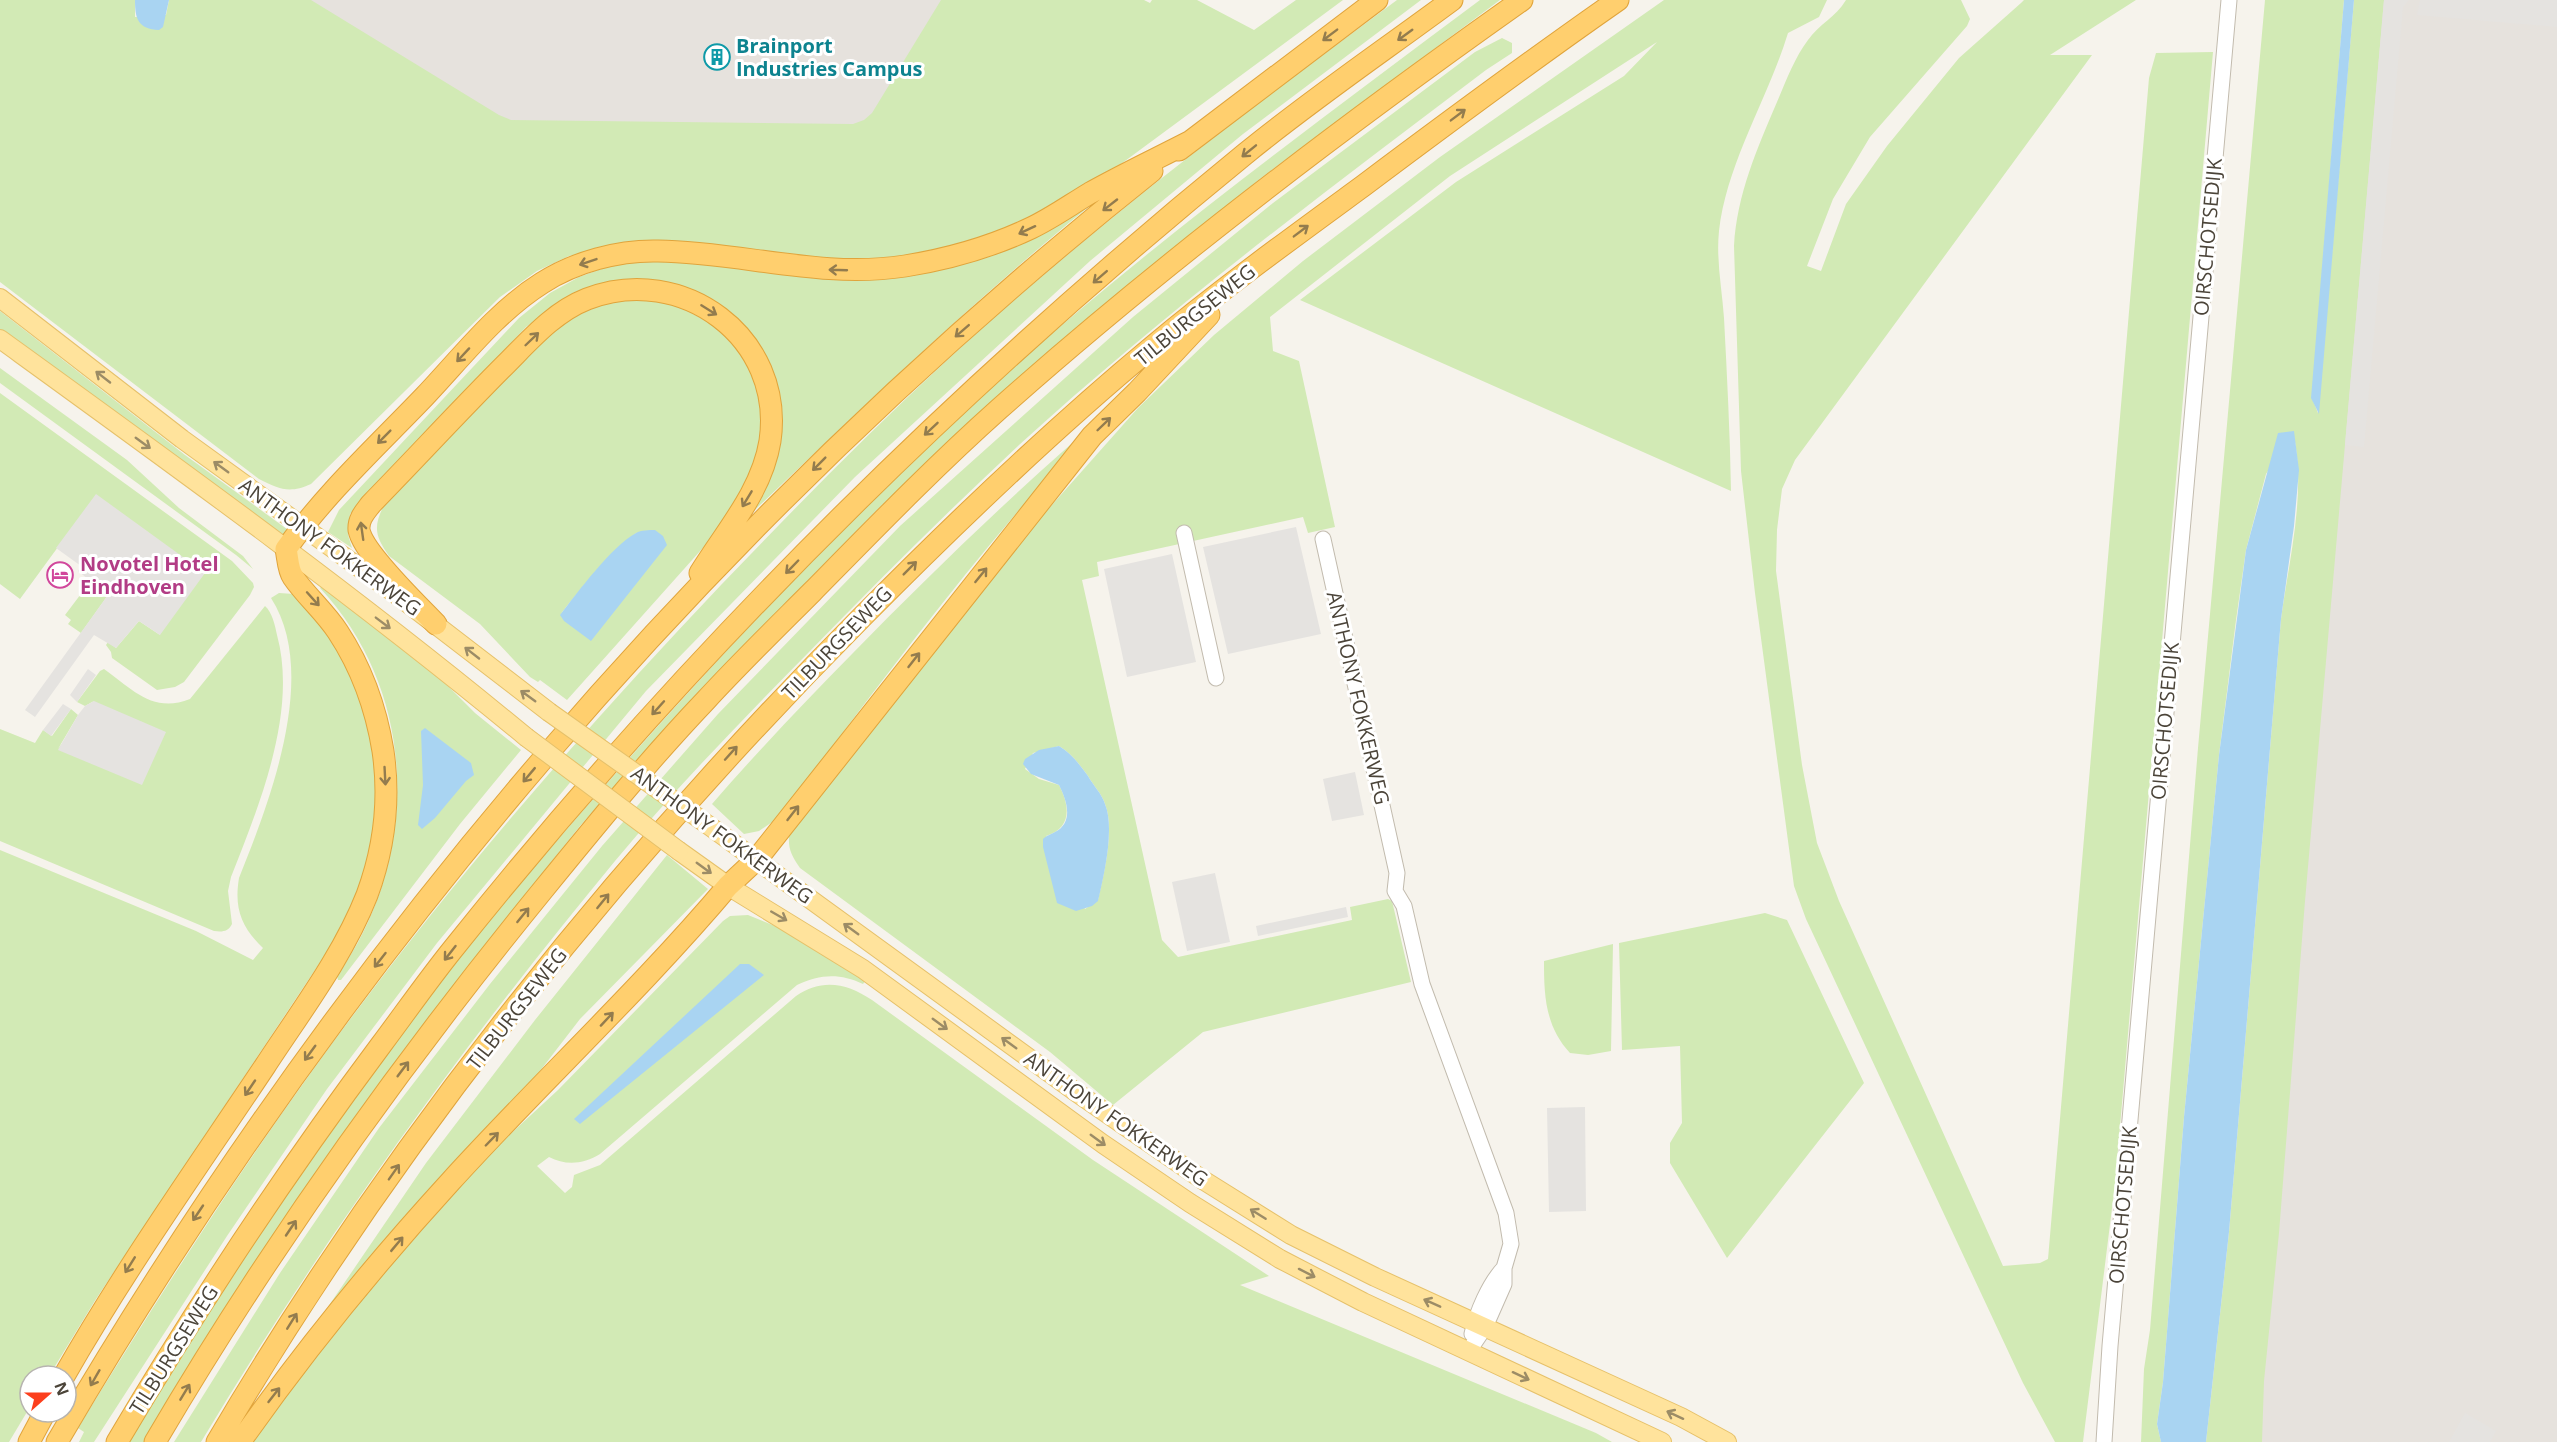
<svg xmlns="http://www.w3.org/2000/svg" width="2557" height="1442" viewBox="0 0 2557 1442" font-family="'Open Sans',sans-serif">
	<rect width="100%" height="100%" fill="#f6f3ec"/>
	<path fill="#e6e2dd" d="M305,0H947L869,129L502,123Z
		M2378,0H2557V1442H2257Z"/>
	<path fill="#d2eab5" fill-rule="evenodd" d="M0,0H135V17L166,15L169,0H311L499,115L511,120L853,124L864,120L872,113L941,0H1144L1150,3L1152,0H1197L1254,30L1296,0H1343L1087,189L1001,235L877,264L625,245L569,256L537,271L500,297L311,484C289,494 279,489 259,479L0,282Z
		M1397,0H1421L1243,134L1090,261L855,477L646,691L437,943L327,1089L227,1236L94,1442H79L84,1432L78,1428C152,1308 227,1189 310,1074C435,900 574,740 721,585C794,509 867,434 944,363C1087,231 1241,115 1397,0Z
		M1480,0H1500L1261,178L1116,296L988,407L880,507L696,694L580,826L468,966L358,1112L258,1258L186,1370L144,1442H129C198,1328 270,1215 347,1106C430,989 522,879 617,772C732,642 851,516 979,398C1137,254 1309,128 1480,0Z
		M1664,0H1827L1819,17L1788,33C1768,99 1727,162 1719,231C1716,260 1722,289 1724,318C1727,375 1730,433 1731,491L1300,300L1456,182L1624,76L1657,42L1450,176L1270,317L1273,351L1299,361L1335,527L1308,533L1303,517L1097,562L1099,576L1082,580L1162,940L1178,957L1352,920L1350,907L1388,899L1392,901L1411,982L1203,1032L1113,1105L1050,1052L800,868C790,854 787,846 790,829L972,595L1138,408L1214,335L1303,261L1440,157ZM1059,746C1071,753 1080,765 1088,776C1093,785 1102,794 1105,804C1115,829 1104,874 1098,900L1085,909L1046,836C1072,828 1070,806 1059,785L1039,779L1025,769L1033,753Z
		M1846,0H1961L1970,19L1967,26L1870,137L1833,199L1807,266L1821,271L1846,204L1887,146L1959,58L2021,3L2024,0H2136L2050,55H2092L1795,460L1782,489L1777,530L1776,571L1802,765L1817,843L1839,901L2003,1266L2040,1263L2048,1259L2149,78L2156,53L2213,52L2115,1184L2083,1442H2055L2023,1383L1806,919L1794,886L1755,593L1741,471L1734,246C1737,194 1757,149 1777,102C1786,81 1795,57 1808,40C1819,24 1836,17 1846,0Z
		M2265,0H2344L2312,398L2318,413L2354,0H2384L2305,901L2279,1233L2264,1381L2262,1442H2206L2229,1232L2281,619C2289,559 2307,492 2293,432L2266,474L2246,550L2236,620L2219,755L2184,1117L2163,1382L2157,1424L2161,1442H2141L2144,1369L2150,1330L2198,748Z
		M1502,38L1512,43V53L1486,70C1327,190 1167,310 1019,445C947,512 878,581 809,652C742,720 676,788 615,861C463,1045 323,1238 201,1442H174L280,1273L379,1128L490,984L602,846L718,714L900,526L1133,317L1273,203L1475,52Z
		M1112,188C980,293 859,411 736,528L759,488L769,378L687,293L557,306L526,327L350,514L348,535L352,548L328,532L339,510L519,318L550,293L579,277L626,260L959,261Z
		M663,298L731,334L762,392L761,452L726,522L567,700L540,680L538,682L530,677L480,624L389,556C375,536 373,527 384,505L558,324L597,303ZM637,532L560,615C583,585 608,557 637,532Z
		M0,311L185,455L291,532L287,538L0,329Z
		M0,368L127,460L179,508L243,556L253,569L236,555L0,383Z
		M0,393L232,561L253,583L254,587L250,595L184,682L175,687L157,690L112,658L111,652L106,645L108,642L116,648L139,621L160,635L96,495L20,599L0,584Z
		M1108,412C986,538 884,679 778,818L759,831L744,834L712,804C757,752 804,703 852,654C934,570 1018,489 1108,412Z
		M90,582L108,595L81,633L68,624L71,620L65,615Z
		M322,586L442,680L475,713L521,750L460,824L341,980H338L337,976C420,859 420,695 320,588Z
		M279,593L294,594C365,660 394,777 365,869C356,899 342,926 327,952L96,1299L49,1376H30V1407L9,1442H0V850L196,931L253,960L263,948C241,927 234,908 239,878C269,803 320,674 271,598Z
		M265,606C272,612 275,625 277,635C298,712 259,806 231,877L228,891L232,924C228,932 222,932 214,931L0,841V729L35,743L43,730L52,736L71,709L78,715L58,749L94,701L85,706L77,702L100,671L104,669C132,689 153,714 190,699Z
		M667,855L708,889L580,1019L533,1080L287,1367L426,1163L535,1020Z
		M1765,913L1787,920L1864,1083L1727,1258L1670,1163V1143L1682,1123L1680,1046L1622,1050L1619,943Z
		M748,915L785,930L866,980L863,984C840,973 820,974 797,985L600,1154C584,1164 566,1166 549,1157L537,1166L565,1193L572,1187L574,1175L600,1165L796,996C822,978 847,983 872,1000L1093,1160L1269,1276L1240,1285L1596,1433L1612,1442H247L342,1316L478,1164L558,1090L723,921L730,916Z
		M1613,944L1611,1051L1588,1055L1570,1053C1545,1026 1544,995 1544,961Z"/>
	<path fill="#e5e3e0" d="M2384,0H2409L2403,7L2364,447L2345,445Z
		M2420,0H2557V27L2417,15Z
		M96,494L205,573L160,635L139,621L116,648L94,635L35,717L25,710L108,595L78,571L81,566L56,548Z
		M1296,527L1321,634L1228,654L1203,547Z
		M1172,554L1196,662L1127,677L1104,569Z
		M88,669L96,675L77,702L70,695Z
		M94,701L166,732L142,785L58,750L78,715L85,706Z
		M63,704L71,709L51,736L43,730Z
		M1355,772L1364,815L1332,821L1323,779Z
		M1215,873L1230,942L1187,951L1172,882Z
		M1346,907L1348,917L1258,936L1256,926Z
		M1585,1107L1586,1211L1549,1212L1547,1108Z
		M2465,1413L2496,1431L2490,1442H2449Z"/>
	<path fill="#a9d4f2" d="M135,0H169L163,27L159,30C138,29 135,19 135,0Z
		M2344,0H2354L2319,414L2311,398Z
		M2294,431L2299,470L2294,526L2281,619L2229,1232L2206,1442H2161L2157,1424L2163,1382L2184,1117L2219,755L2246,550L2278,433Z
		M655,530L663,536L667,545L591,641L564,621L560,615C578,592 611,547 636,533C641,530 649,530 655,530Z
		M425,728L471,763L474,775L466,781L435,818L422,829L418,825L423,785L421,731Z
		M1059,746C1071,753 1080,765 1088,776C1093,785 1102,794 1105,804C1115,828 1104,875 1098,901L1092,906L1076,911L1057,903L1043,847V839C1047,835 1050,835 1055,832C1074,822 1067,801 1059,785L1031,774L1023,764L1025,759L1039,750Z
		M740,964H749L764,975L580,1124L574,1119Z"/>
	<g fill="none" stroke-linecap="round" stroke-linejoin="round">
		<g stroke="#c2bbae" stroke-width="17">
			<path id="minor" d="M1184,533L1216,678
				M1323,539L1397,873L1395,891L1404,906L1422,984L1506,1213L1511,1244L1504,1268V1284L1485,1327L1468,1352
				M1472,1334C1477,1312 1489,1284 1504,1268
				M2104,1442L2110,1346L2229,0"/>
		</g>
		<g stroke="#e6c16a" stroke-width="20">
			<path id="major" d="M0,298L182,439L397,595L549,712
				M0,339C178,468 357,597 526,737
				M704,822L1073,1090L1203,1180L1291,1235L1375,1277L1681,1417L1727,1442
				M679,851L728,886L863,969L1103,1144L1190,1203L1280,1259L1363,1302L1662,1442"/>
		</g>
		<g stroke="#e0a43c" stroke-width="23">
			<path id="highway" d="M1179,150L1377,0
				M436,624C418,605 363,553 359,530C358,519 365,512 371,504C416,458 460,410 506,364C530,340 554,312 587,299C682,262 785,338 770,441C762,491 726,531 700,573
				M64,1376C125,1269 197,1168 265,1066C301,1011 343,956 367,895C384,849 390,799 383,751C376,708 361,667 338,632C325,612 306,596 293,577C288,570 288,558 286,549C326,493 376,447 424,397C461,358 496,312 542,283C575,262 618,250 658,251C741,252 821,279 905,266C949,259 991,247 1031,228C1052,218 1070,205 1090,193C1122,175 1156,159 1189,142
				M29,1442L45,1412
				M57,1442C341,956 711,522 1152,171
				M117,1442C198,1305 286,1172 381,1045C405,1013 428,980 453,949C687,656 954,391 1245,154C1311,100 1383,51 1452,0
				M155,1442C269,1248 400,1065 542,891C595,826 648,761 706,700C740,663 776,628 812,592C873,530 934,467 999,409C1164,262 1341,128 1522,0
				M217,1442C394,1141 616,865 862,617C955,523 1051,431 1152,347C1220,290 1292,238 1363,186C1447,123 1532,60 1618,0
				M240,1442C304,1351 376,1263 451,1181C542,1081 641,989 728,886L757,859L1092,436L1137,392L1209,315"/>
		</g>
		<use href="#minor" stroke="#fff" stroke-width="15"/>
		<use href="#major" stroke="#ffe39c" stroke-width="18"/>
		<use href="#highway" stroke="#ffcf6e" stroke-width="21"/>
		<g stroke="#e6c16a" stroke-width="20" stroke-linecap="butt">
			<path id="major-bridge" d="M549,712L704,822
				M526,737L679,851"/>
		</g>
		<use href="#major-bridge" stroke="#ffe39c" stroke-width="18"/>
	</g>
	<defs><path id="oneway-shaft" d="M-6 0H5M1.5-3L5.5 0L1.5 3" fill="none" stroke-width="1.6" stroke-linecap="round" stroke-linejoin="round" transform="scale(1.5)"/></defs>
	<g stroke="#937c4e">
		<use href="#oneway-shaft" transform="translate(1330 35) rotate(143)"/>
		<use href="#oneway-shaft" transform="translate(1405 35) rotate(144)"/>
		<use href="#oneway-shaft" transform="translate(1458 115) rotate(-37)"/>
		<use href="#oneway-shaft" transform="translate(1249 151) rotate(141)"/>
		<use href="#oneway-shaft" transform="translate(1110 205) rotate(142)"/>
		<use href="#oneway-shaft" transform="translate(1027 230) rotate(155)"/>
		<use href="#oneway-shaft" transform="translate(1301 231) rotate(-37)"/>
		<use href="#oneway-shaft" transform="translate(588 262) rotate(161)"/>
		<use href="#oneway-shaft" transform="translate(838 270) rotate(-178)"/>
		<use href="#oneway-shaft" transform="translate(1100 277) rotate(139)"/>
		<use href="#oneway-shaft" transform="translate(709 310) rotate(32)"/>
		<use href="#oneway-shaft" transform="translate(962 331) rotate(139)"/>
		<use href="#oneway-shaft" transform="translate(532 339) rotate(-44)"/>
		<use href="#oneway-shaft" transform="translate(463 355) rotate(133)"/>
		<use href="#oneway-shaft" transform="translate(1104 424) rotate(-44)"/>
		<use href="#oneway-shaft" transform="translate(931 429) rotate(137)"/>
		<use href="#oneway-shaft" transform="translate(384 437) rotate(135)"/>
		<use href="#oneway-shaft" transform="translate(819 464) rotate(135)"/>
		<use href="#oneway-shaft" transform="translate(747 499) rotate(121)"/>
		<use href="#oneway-shaft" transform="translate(362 531) rotate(-98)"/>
		<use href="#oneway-shaft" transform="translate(792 567) rotate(134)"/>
		<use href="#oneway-shaft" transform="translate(910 568) rotate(-45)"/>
		<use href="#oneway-shaft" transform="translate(981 575) rotate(-51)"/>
		<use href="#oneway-shaft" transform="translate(313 599) rotate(48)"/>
		<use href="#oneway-shaft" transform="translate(914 660) rotate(-52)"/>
		<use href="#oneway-shaft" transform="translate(658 708) rotate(132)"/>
		<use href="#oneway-shaft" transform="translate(731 753) rotate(-48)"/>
		<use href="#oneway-shaft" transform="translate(529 775) rotate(130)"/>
		<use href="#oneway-shaft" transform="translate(385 776) rotate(87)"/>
		<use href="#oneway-shaft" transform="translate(793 813) rotate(-52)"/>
		<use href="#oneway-shaft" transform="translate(603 901) rotate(-51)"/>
		<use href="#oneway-shaft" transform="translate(523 915) rotate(-51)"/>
		<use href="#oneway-shaft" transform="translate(450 953) rotate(128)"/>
		<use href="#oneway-shaft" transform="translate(380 960) rotate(128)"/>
		<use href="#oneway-shaft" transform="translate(607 1019) rotate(-47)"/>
		<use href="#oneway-shaft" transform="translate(310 1053) rotate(126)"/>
		<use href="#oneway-shaft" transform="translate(403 1069) rotate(-53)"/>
		<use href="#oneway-shaft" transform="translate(250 1088) rotate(124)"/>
		<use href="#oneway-shaft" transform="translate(492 1139) rotate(-46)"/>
		<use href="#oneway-shaft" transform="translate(394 1172) rotate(-55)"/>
		<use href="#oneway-shaft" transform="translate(198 1213) rotate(124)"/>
		<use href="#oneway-shaft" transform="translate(291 1228) rotate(-56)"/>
		<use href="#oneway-shaft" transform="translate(397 1244) rotate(-50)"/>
		<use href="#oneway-shaft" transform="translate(130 1265) rotate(122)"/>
		<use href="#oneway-shaft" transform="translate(292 1321) rotate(-58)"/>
		<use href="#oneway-shaft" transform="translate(95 1378) rotate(120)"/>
		<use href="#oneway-shaft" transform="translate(185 1392) rotate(-59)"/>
		<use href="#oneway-shaft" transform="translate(274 1395) rotate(-52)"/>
	</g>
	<g stroke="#9c8c66">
		<use href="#oneway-shaft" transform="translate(103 377) rotate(-142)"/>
		<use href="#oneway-shaft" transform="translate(143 443) rotate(36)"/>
		<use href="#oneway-shaft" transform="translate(221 467) rotate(-144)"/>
		<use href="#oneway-shaft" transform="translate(383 623) rotate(37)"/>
		<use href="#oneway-shaft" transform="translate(472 653) rotate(-142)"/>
		<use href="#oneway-shaft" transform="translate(528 696) rotate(-144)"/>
		<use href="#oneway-shaft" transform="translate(704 868) rotate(36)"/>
		<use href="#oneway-shaft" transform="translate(779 916) rotate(30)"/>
		<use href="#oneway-shaft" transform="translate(851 929) rotate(-144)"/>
		<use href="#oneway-shaft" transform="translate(940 1024) rotate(36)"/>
		<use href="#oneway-shaft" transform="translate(1009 1043) rotate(-144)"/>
		<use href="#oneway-shaft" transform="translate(1098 1140) rotate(36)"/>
		<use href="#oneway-shaft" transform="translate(1258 1214) rotate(-148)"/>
		<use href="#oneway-shaft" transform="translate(1307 1273) rotate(27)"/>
		<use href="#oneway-shaft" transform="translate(1432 1303) rotate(-156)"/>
		<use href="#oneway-shaft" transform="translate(1521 1376) rotate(25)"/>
		<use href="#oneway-shaft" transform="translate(1675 1415) rotate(-155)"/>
	</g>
	<defs>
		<g id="building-ring" transform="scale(1.35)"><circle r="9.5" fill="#fff" stroke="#0f9aa8" stroke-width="1.5"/><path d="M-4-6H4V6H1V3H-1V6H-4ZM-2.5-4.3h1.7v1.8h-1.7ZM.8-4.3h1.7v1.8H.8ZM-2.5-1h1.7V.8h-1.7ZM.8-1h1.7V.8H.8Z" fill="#0f9aa8"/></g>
		<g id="hotel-ring" transform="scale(1.35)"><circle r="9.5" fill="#fff" stroke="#d1479c" stroke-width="1.5"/><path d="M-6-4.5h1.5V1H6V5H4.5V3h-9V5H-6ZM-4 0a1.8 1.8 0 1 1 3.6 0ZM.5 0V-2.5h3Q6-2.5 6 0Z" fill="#d1479c"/></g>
	</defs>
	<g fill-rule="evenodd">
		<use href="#building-ring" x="717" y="57"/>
		<use href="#hotel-ring" x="60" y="575"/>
	</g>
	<g text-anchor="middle" stroke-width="6" stroke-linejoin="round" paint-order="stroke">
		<g font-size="20" font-weight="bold" fill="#0d838f" stroke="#fff" text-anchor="start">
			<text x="736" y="53">Brainport<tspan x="736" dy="23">Industries Campus</tspan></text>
		</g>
		<g font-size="20" fill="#4b4439" stroke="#fff">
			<text transform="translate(2208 237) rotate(-85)" y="7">OIRSCHOTSEDIJK</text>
			<text transform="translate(1195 315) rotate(-39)" y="7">TILBURGSEWEG</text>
			<text transform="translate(330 547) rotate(36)" y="7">ANTHONY FOKKERWEG</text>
			<text transform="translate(837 643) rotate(-46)" y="7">TILBURGSEWEG</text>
			<text transform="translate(1358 698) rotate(77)" y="7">ANTHONY FOKKERWEG</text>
			<text transform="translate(2165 721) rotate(-85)" y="7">OIRSCHOTSEDIJK</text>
			<text transform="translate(722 835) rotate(36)" y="7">ANTHONY FOKKERWEG</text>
			<text transform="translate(517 1009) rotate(-52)" y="7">TILBURGSEWEG</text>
			<text transform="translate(1116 1119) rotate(35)" y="7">ANTHONY FOKKERWEG</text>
			<text transform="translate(2123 1205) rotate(-85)" y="7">OIRSCHOTSEDIJK</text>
			<text transform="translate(174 1350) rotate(-58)" y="7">TILBURGSEWEG</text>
		</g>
		<g font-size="20" font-weight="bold" fill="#b23c85" stroke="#fff" text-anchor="start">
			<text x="80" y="571">Novotel Hotel<tspan x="80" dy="23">Eindhoven</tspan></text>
		</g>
	</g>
	<g transform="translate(48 1394) rotate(69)"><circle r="28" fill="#ffffff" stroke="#b7b4b0" stroke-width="1.5"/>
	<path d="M0-4.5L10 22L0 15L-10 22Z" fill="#fc3f1d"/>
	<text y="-9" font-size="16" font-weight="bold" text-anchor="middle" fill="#4b4439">N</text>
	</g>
</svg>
